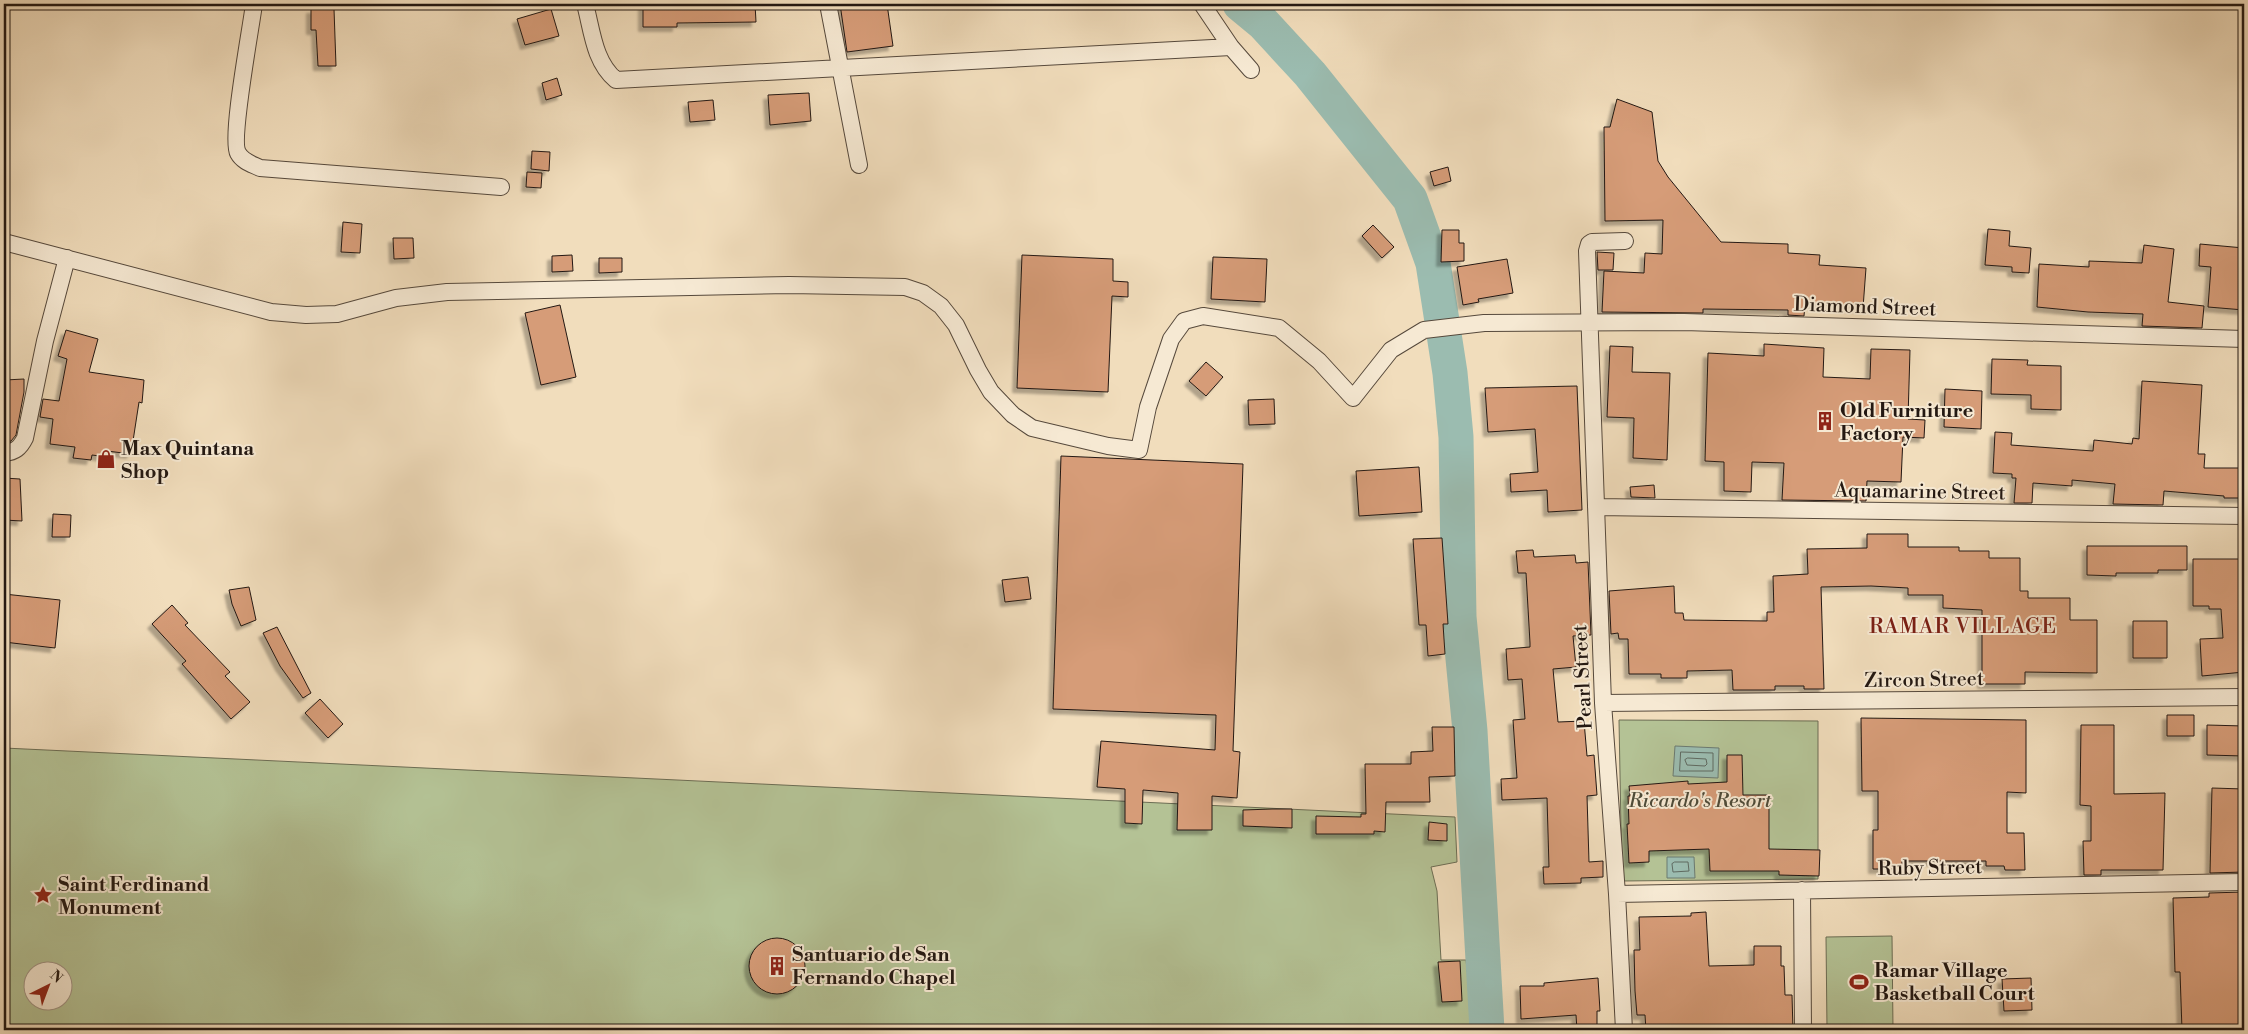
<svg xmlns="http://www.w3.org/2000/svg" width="2248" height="1034" viewBox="0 0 2248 1034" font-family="'Libre Bodoni',serif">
	<defs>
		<filter id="shadow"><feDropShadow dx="-4.5" dy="4.5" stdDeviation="1" flood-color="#0004"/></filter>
	</defs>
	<rect width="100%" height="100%" fill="#f1ddbc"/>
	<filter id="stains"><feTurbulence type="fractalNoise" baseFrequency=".004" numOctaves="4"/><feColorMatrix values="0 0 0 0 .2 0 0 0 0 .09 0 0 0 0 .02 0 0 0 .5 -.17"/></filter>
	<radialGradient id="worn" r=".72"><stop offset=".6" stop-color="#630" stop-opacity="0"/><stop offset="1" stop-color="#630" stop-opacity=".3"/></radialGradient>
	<path fill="#b4c295" stroke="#6c6d54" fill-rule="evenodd" d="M1619,720L1818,721V879L1622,881Z
		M4,748L1455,817L1457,862L1431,867L1437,891L1441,960H1466L1474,1030H4ZM32,972H62V1002H32Z
		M1892,936L1893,1028H1827L1826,937Z"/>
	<path fill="#9bbcb0" stroke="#6b7a71" d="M1675,746L1719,748L1718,778L1673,776Z
		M1667,857H1694L1695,878H1667Z"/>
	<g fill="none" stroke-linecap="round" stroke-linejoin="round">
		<path stroke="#5f6a61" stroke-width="1" d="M1681,752L1713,753V771H1680Z
			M1688,758L1706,759L1707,764L1705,766L1687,765L1685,760Z
			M1675,862H1688L1689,871L1673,872L1672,864Z"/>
		<path stroke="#9bbcb0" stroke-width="35" d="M1240,4L1263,23L1310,74L1410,199L1433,263L1450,373L1456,437L1459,617L1470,731L1487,1030"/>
	</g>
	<path fill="#d69c78" stroke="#231812" filter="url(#shadow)" d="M643,4H755L756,22L677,23V27H643Z
		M840,4H887L893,46L847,52Z
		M311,9H334L336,66H318L316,30H311Z
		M551,9L559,36L525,45L517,19Z
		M557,78L562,95L546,100L542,83Z
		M809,93L811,121L770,125L768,95Z
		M1617,99L1652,112L1658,161L1668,177L1721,242L1788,244V253L1820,255L1819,265L1866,268L1863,308L1805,304L1804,316L1788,315V310L1703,309V313L1602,312L1604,271L1644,273L1645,253L1662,254L1663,220L1605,221L1604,127H1610Z
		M713,100L715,120L690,122L688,102Z
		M532,151L550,152L549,171L531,169Z
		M1448,167L1451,181L1434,186L1430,172Z
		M527,172L542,173L541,188L526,187Z
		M343,222L362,224L360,253L341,252Z
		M1373,225L1394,247L1382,258L1362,236Z
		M1988,229L2010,231L2009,246L2031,248L2029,273L2012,272V267L1985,265Z
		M1442,230H1459V243H1464V261L1441,262Z
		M393,238H413L414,258L394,259Z
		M2200,244L2244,248V310L2208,307L2211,267L2199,266Z
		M2144,245L2174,249L2168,302L2204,306L2202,328L2142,326L2143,314L2088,312L2037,307L2039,264L2089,267V261L2142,263Z
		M1597,252L1614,253L1613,270H1598Z
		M572,255L573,271L552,272V256Z
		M1022,255L1113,259V281L1128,282V297L1112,296L1108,392L1017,388Z
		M1213,257L1267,259L1265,302L1211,299Z
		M599,258H622V272L599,273Z
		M1507,259L1513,293L1478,299L1479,302L1463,305L1457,267Z
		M560,305L576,377L541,385L525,313Z
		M66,330L98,339L89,372L144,380L142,403L139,402L131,454L107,451V457L92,455L91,460L73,458L75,447L50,444L53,419L40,417L43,399L59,401L67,359L58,356Z
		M1764,344L1824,348L1823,377L1870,379L1871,349L1910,350L1908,419L1925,420L1924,438L1903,437L1901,482L1867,481L1866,501L1782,500L1784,463L1752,462L1751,492L1724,491V462L1705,461L1708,353L1764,356Z
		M1610,346L1633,347L1632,372L1670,373L1667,460L1633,458L1634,418L1607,417Z
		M1992,359L2028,360L2027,365L2061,366V410L2031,409V395L1991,394Z
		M1206,362L1223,377L1206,396L1189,381Z
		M24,379V392L16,435L11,441L4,443L5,380Z
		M2142,381L2202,385L2198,454H2205L2204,468H2244V498H2224V496L2164,491L2163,505L2113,504L2115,484L2072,480V486L2033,483L2032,503H2014L2016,478H2012V474L1993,473L1995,432L2012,433L2011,445L2093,451L2094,440L2132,444L2133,438L2139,439Z
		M1577,386L1582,510L1548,512L1547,490L1511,492L1510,474L1538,472L1535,429L1488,432L1485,388Z
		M1945,389L1982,391L1981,429L1944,427Z
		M1274,399L1275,424L1249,425L1248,400Z
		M1061,456L1243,464L1233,751L1240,752L1237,798L1212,796V830H1177L1178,793L1143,790L1142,824L1125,823V789L1097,787L1101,741L1215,750L1216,715L1053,709Z
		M1419,467L1422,512L1359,516L1356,471Z
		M4,478L20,479L22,521L4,520Z
		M1654,485L1655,498L1631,497L1630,487Z
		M53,514L71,515L70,537H52Z
		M1867,534H1908V547H1959V551H1989V558H2020V591H2028V598H2070V620H2097V673L2025,672V684H1982V610L1943,608V595H1908V588L1871,586L1821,587L1824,689H1804V686H1775V690H1733L1732,670L1687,671V678H1661V674H1629L1628,639H1619L1618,633L1611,634L1609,591L1674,586L1675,613H1683L1684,620L1767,621V612H1774L1773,576L1808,574L1807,549L1867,548Z
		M1442,538L1448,624H1443L1445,654L1428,656L1426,625H1419L1413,539Z
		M2087,546H2187V570H2158V573H2116V576L2087,575Z
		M1533,550L1534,557L1575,555L1576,563L1588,562L1591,635L1573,636L1576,667L1553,669L1558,722L1584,721L1587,756L1594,755L1597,795L1587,796L1589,862L1603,861V877L1581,878V883L1544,884L1543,867H1549L1547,798L1502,800L1501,779L1517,778L1513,720L1525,719L1522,679L1508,680L1506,649L1530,647V643L1526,573H1518L1516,551Z
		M2193,559H2244V672L2202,676L2200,639L2223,638L2221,609H2209V606H2193Z
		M1028,577L1031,599L1005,602L1002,580Z
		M249,587L256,620L241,626L232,604L229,590Z
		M4,594L60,600L55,648L4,642Z
		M172,605L188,623L185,625L230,672L225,676L250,702L231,719L182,664L186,661L152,624Z
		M2133,621H2167V658H2133Z
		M277,627L311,693L303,698L280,666L263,633Z
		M320,699L343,724L328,738L305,713Z
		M2167,715H2194V736H2167Z
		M1861,718L2026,720V793L2007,792V833H2024L2025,870H2005L2004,866H1986V861H1902V869H1873V830H1878V791H1862Z
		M2081,725H2114V794L2165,793L2163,870H2101V875H2084L2083,841H2091V806L2080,805Z
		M2207,725L2244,726V756L2207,755Z
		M1432,727H1454L1455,776L1429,777L1430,802H1386L1385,832L1374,831V834H1316V816L1361,817V814H1366L1365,764H1411V752L1433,751Z
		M1727,755H1742L1743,795H1769V849L1820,850L1819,876L1779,875V871H1710L1709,849L1649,851V862L1629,863L1627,824H1629L1628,796H1630L1629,786L1688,781V784L1727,782Z
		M2212,788L2244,789V872L2210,873Z
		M1272,809H1292V828L1243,826V810Z
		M1429,822L1447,824V841L1428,840Z
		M2244,892V1030H2182L2180,972H2175L2173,898L2209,897V893Z
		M1706,912L1709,966L1754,965V946H1781V966H1784L1785,995H1792L1793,1030H1646L1645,1015H1637L1635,991L1634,950H1640L1639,917L1691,916V913Z
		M749 966a28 28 0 1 1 56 0a28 28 0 1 1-56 0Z
		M1460,961L1462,1001L1442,1002L1438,962Z
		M1598,978L1600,1011H1597V1030H1577L1576,1015L1521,1019L1520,986H1544V983Z
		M2031,978L2032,1010L2004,1011L2002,979Z"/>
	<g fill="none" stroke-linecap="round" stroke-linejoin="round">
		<g stroke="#56493c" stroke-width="18">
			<path id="minor" d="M254,4C251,28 230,139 238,153C243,162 252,164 260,168L501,187
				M585,4C592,30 594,62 616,80L1231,47
				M828,4L859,165
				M1202,4L1231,47L1251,70
				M4,242L271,312L306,315L337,314L396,298L447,292L789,285L905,287L923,293L941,306L956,325L978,370L991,392L1013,415L1032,428L1108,446L1139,450L1148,407L1171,339L1184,321L1203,316L1279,328L1319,361L1353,398L1391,350L1424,330L1484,323L1684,322L2244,339
				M4,453C15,452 20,448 25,438L45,341L67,258
				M1596,507L2244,516
				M1603,703L2244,697
				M1802,890L1803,1030
				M1617,894L2244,882
				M1624,1030L1617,894L1603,703L1587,251L1589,244L1592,242L1625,241"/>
		</g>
		<use href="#minor" stroke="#f6e9d3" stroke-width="16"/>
	</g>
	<defs>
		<g id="building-bare" transform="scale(1.5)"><path d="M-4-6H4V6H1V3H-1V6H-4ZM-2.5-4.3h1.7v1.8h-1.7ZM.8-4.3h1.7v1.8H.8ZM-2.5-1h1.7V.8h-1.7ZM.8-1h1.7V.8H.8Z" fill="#8f2418" stroke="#f6e9d3" stroke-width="2.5" paint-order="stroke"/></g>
		<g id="shop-bare" transform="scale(1.5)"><path d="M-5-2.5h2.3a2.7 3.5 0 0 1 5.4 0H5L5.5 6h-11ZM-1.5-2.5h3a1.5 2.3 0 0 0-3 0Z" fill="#8f2418" stroke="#f6e9d3" stroke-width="2.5" paint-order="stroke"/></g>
		<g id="sight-bare" transform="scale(1.5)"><path d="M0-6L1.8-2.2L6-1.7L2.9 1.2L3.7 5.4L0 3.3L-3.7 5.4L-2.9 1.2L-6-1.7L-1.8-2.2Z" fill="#8f2418" stroke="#f6e9d3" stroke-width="2.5" paint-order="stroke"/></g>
		<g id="stadium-bare" transform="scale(1.5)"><path d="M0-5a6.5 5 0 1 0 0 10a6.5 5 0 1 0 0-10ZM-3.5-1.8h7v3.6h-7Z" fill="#8f2418" stroke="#f6e9d3" stroke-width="2.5" paint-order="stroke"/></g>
	</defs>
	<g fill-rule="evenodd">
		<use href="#building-bare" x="1825" y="421"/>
		<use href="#shop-bare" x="106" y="459"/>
		<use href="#sight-bare" x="43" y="895"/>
		<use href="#building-bare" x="777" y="966"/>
		<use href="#stadium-bare" x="1859" y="982"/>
	</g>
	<g text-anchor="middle" stroke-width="4" stroke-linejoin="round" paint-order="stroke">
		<g font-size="20" fill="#231812" stroke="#f6e9d3">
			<text transform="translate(1865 306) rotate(2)" y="7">Diamond Street</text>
			<text transform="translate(1920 491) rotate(1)" y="7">Aquamarine Street</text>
			<text transform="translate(1582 677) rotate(-93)" y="7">Pearl Street</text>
			<text transform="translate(1924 679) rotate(-1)" y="7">Zircon Street</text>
			<text transform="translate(1930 867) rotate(-1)" y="7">Ruby Street</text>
		</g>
		<g font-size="20" font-weight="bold" fill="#231812" stroke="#f6e9d3" text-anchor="start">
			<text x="1840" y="417">Old Furniture<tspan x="1840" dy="23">Factory</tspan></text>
			<text x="121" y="455">Max Quintana<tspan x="121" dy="23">Shop</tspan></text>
			<text x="58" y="891">Saint Ferdinand<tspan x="58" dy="23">Monument</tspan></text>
			<text x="792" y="961">Santuario de San<tspan x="792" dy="23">Fernando Chapel</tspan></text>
			<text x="1874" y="977">Ramar Village<tspan x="1874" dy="23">Basketball Court</tspan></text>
		</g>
		<g font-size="20" font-style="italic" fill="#4e4b39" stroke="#f6e9d3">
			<text x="1700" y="807">Ricardo's Resort</text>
		</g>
		<g font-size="21" letter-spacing="1" fill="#7a1f14" stroke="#f6e9d3">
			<text x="1963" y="633">RAMAR VILLAGE</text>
		</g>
	</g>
	<rect width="2248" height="1034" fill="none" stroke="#f1ddbc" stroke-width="20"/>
	<rect x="5" y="5" width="2238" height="1024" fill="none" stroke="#231812" stroke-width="2.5"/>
	<rect x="10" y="10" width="2228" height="1014" fill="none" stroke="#231812"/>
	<g transform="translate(48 986) rotate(42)"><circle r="24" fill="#f6e9d3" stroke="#a29586"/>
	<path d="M0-4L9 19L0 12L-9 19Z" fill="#8f2418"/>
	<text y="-8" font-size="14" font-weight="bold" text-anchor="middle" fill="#231812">N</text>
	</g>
	<rect width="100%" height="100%" filter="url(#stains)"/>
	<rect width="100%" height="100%" fill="url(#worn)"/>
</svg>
